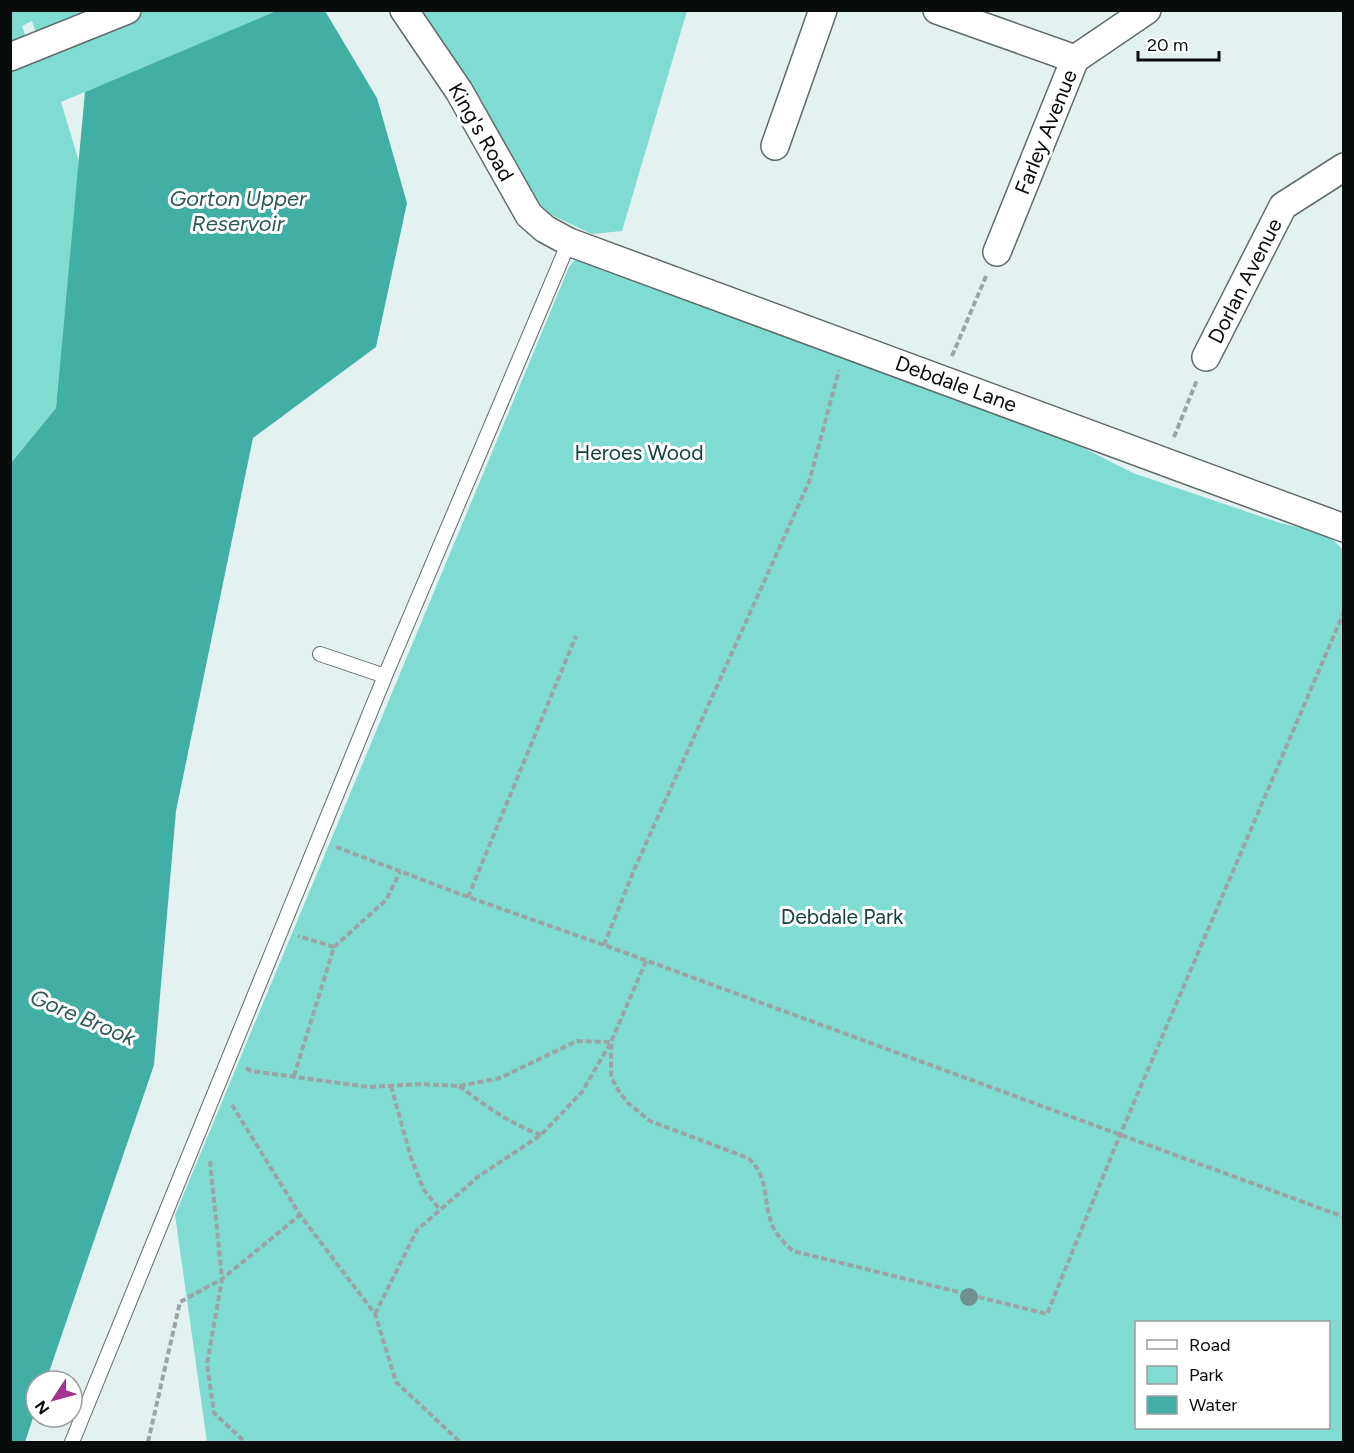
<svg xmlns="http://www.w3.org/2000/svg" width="1354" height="1453" viewBox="0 0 1354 1453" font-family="Figtree,sans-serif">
	<rect width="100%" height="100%" fill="#e3f2f0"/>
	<path fill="#80dcd1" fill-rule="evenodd" d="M11,11H279L61,102L79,162L56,408L11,463V72L45,58L32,21L22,26L27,41L11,49Z
		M420,11H687L622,231L592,234L541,210Z
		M581,257L1068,440L1133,473L1280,523L1327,534L1343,550V1442H207L175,1215L569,267L574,261ZM1136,1322H1328V1428H1136Z"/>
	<path fill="#42afa5" d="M279,10L325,11L377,98L407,203L376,347L253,438L176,811L154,1065L46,1381H36V1409L25,1442H11V463L56,408L85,92Z"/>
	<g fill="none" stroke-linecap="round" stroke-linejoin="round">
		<g stroke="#5f6c6a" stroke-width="16">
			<path id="service" d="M320,654L385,676
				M72,1442L385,676L569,242"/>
		</g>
		<g stroke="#5f6c6a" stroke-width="30">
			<path id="minor" d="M404,10L459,91L529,215L545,229L569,242L1344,528
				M937,10L1075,59
				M10,57L127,10
				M775,146L823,10
				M997,252L1075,59L1147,10
				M1206,357L1283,206L1344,167"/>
		</g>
		<path stroke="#9aa5a4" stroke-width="4" stroke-dasharray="6 3" stroke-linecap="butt" d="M952,356L987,274
			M1174,437L1197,380
			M336,847L468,897L604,945L1344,1217
			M468,897L576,636
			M604,945L634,870L809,482L839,370
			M334,947L386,900L400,872
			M246,1068L251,1071L369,1087L422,1084L459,1086L500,1078L577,1041L611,1042V1077L620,1093L628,1103L650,1121L748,1158C769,1176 763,1201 772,1225C776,1235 785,1244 793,1251L1047,1314L1120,1135L1344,612
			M294,1076L334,947L298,936
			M391,1086L411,1158L424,1190L440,1210
			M459,1086C486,1106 510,1124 541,1135
			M232,1105L300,1215L375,1314L396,1382L460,1442
			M210,1161L222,1279L207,1364L214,1413L245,1442
			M375,1314L417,1230L479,1176L541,1135L582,1092L611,1042L646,961
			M148,1442L180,1302L222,1279L300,1215"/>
		<use href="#service" stroke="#fff" stroke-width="14"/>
		<use href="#minor" stroke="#fff" stroke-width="27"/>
	</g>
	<circle fill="#70918e" cx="969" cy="1297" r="9"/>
	<g text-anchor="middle" stroke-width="6" stroke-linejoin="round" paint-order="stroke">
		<g font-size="21" fill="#080d0c" stroke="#fff">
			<text transform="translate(481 132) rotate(60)" y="7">King's Road</text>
			<text transform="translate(1046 132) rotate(-68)" y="7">Farley Avenue</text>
			<text transform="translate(1245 281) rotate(-63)" y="7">Dorlan Avenue</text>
			<text transform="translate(956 384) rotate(20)" y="7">Debdale Lane</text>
		</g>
		<g font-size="21" fill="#11423e" stroke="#fff">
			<text x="639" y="460">Heroes Wood</text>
			<text x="842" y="924">Debdale Park</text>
		</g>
		<g font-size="22" font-style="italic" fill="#2b5954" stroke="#fff">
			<text x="238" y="206">Gorton Upper<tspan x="238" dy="25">Reservoir</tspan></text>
			<text transform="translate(83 1017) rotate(23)" y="8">Gore Brook</text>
		</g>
	</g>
	<rect width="1354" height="1453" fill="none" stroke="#080d0c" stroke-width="24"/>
	<rect x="1135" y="1321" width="195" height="108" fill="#ffffff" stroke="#9c9e9e" stroke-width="1.5"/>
	<rect x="1147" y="1340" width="30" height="9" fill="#ffffff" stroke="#9c9e9e" stroke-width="1.5"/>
	<text x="1189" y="1351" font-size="18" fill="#080d0c">Road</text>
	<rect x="1147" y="1366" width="30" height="18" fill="#80dcd1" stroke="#9c9e9e" stroke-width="1.5"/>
	<text x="1189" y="1381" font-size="18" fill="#080d0c">Park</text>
	<rect x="1147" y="1396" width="30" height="18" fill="#42afa5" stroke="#9c9e9e" stroke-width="1.5"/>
	<text x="1189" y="1411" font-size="18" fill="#080d0c">Water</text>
	<g transform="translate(54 1399) rotate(234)"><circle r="28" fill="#ffffff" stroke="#9c9e9e" stroke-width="1.5"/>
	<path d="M0-4.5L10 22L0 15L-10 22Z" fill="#a3318e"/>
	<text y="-9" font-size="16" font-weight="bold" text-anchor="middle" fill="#080d0c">N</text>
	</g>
	<path d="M1138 51v9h81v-9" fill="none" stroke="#080d0c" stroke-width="3"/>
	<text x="1147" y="51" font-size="18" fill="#080d0c" stroke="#ffffff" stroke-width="4.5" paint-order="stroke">20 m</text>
</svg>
